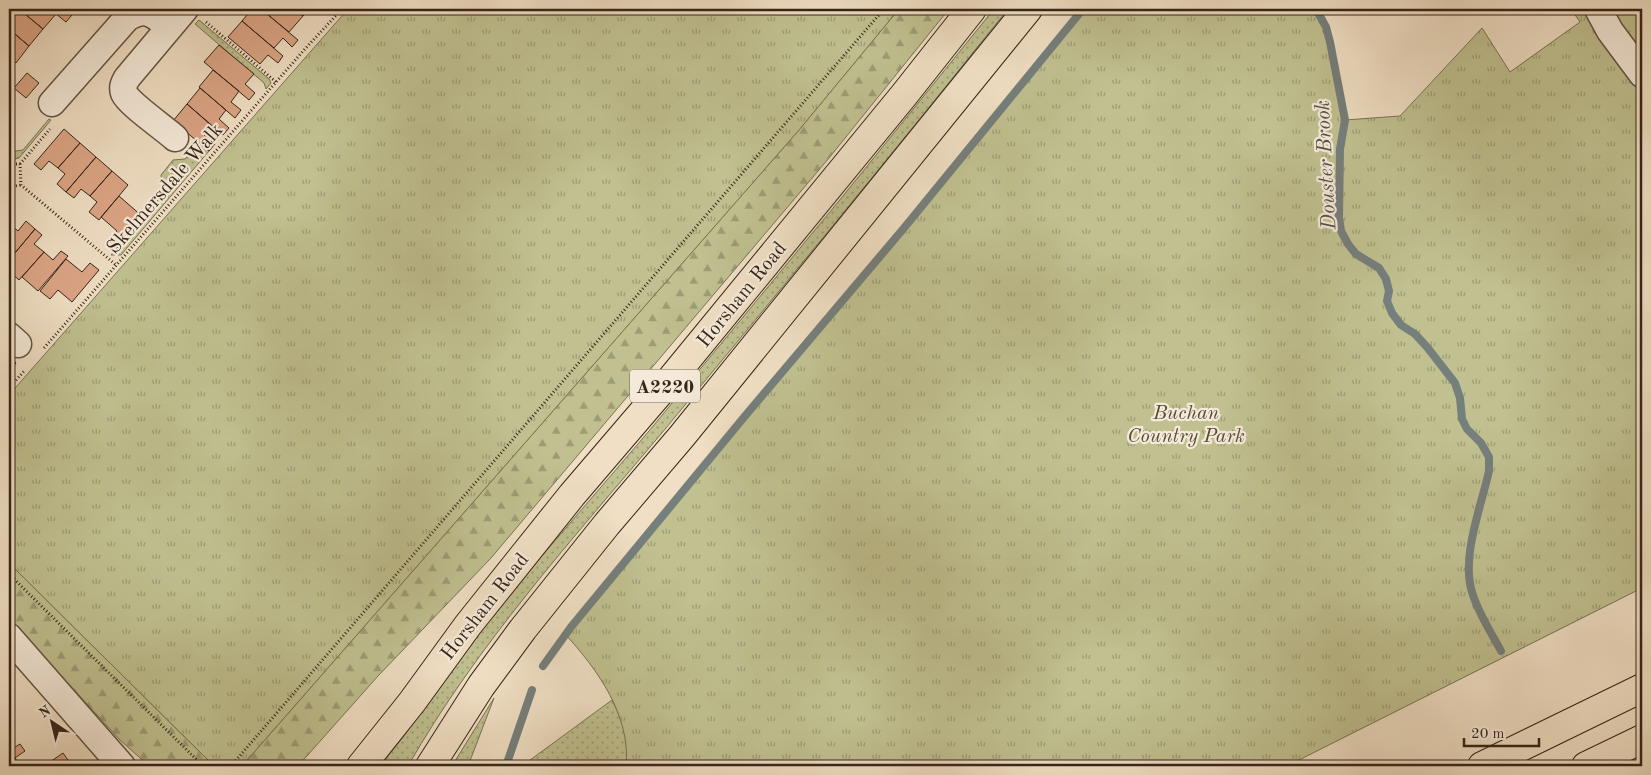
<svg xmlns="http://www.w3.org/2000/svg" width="1651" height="775" viewBox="0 0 1651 775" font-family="'Old Standard TT',serif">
	<defs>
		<pattern id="grass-dots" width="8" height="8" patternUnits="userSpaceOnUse" patternTransform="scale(1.25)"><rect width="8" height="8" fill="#c0c090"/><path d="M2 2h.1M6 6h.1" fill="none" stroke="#9d9c75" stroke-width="1.8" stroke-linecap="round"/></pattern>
		<pattern id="forest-firs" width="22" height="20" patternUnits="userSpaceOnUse" patternTransform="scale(1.25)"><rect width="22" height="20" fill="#c0c090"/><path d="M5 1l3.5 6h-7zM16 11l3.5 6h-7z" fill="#9d9c75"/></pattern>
		<pattern id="park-tufts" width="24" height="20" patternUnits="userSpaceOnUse" patternTransform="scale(1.25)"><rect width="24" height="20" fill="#c0c090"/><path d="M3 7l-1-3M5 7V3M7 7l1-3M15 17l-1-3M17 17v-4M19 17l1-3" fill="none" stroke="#9d9c75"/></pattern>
	</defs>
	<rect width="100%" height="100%" fill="#f0dfc4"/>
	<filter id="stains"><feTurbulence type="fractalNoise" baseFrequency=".004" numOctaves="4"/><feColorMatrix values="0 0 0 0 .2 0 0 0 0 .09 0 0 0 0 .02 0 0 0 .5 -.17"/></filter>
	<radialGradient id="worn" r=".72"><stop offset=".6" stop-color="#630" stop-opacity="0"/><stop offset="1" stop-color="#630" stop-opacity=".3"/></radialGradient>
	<path fill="url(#grass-dots)" stroke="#7a7354" d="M994,9H1008C894,152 778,293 661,434C571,541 477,645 408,766H380L404,736L462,655L541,557L649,431L843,196Z
		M199,20L269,79L271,83L266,89L264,83L195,24Z
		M49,119L51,120L19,158L9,160V152L23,150Z
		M199,143L209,151L121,255H111L163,194L161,175L173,160L185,159Z
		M494,698L468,766H452Z
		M612,700C623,722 629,742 626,766H522Z"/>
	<path fill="url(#forest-firs)" stroke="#7a7354" d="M899,9H949L829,158L491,558L378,676L298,766H242L799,130Z
		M9,563L214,766H149L120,740L9,619Z
		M1642,755V766H1620Z"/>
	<path fill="url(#park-tufts)" stroke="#7a7354" d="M348,9H899L799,130L242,766H214L9,563V395Z
		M1082,9H1316L1326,27L1330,42L1345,120L1400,116L1482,28L1510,72L1580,22L1571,9H1642V588L1287,766H626C631,716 598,670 565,634L913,216Z"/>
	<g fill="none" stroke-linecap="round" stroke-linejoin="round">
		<path stroke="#757f7c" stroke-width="8" d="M1316,9L1326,27L1330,42L1345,120L1340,149L1339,217L1341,231L1348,244L1356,254L1379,268L1386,279L1389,291L1387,301L1392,313L1401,325L1415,334L1427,347L1455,383L1460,398L1462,419L1467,429L1481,443L1489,457V471C1481,507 1461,557 1472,592C1478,613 1491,632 1501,651
			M543,666L571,627L745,416L904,228L1083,9
			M506,766L532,690"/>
	</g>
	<path fill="#dca586" stroke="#352618" d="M17,9H19L43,29L29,46L9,29V18Z
		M19,9H50L56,14L43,29Z
		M50,9H77L66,22Z
		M252,9H261L298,40L292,47L283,38L274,48L242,21Z
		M261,9H295L303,16L289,32Z
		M295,9H309L303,16Z
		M242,21L283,56L278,63L268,55L260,64L228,37Z
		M9,29L29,46L16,63L9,57Z
		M219,45L254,74L245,84L255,93L249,100L204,62Z
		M213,70L239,91L231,102L241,110L235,118L199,87Z
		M27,73L39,83L26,98L14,88Z
		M200,88L226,110L219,119L229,128L223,135L187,104Z
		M187,104L212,126L204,135L215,144L209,151L173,121Z
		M64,129L80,143L58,168L49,161L41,170L34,164Z
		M80,143L96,157L66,192L57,184L65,174L58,168Z
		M96,157L112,171L90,196L81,189L74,198L66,192Z
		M112,171L128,185L99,220L89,212L97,202L90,196Z
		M119,196L143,217L117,248L109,241L117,231L101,217Z
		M26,221L35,229L9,260V227L11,225L18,231Z
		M35,229L42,235L34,244L44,252L19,280L10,272L12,270L9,267V260Z
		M61,251L68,256L38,291L22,277L44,252L53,260Z
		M66,259L82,272L90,263L99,270L72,302L58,290L50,299L40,291Z
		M9,356L16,363L10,371L9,369Z
		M20,744L25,751L9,762V751Z
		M63,753L68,760L58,766H48L47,764Z
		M15,758L21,766H9V762Z
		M68,760L72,766H58Z"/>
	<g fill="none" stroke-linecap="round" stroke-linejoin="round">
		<g stroke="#645443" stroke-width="29">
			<path id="minor" d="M1598,9L1610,31L1642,74
				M52,103L127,18C147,6 154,15 169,27
				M175,138C164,128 129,104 124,93C122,87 124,83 127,78L185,9
				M9,336L18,344
				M9,637L122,766"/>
		</g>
		<g stroke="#352618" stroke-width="30">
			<path id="major" d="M361,766L412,702L468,625L572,495L667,384L904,95L972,9
				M430,766L481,686L523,629L607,524L682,436L1028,9"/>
		</g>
		<g stroke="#352618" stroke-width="30">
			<path id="highway" d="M1482,766L1642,688
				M1586,766L1642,739"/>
		</g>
		<path stroke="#352618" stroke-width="3" stroke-dasharray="1 2.5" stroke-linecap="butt" d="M206,22L276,82
			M9,164H20L21,185L116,265
			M20,164L50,129
			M9,187L21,185
			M44,348L304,50L342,9
			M9,388L25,370
			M9,574L203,766
			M231,766L884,9"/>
		<use href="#minor" stroke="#f5ead9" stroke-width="26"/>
		<use href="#major" stroke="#f0dfc4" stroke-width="28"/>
		<use href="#highway" stroke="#f0dfc4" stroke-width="28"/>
	</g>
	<g text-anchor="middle" stroke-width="4.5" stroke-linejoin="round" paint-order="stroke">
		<rect fill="#f5ead9" stroke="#6f6152" stroke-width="1" x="630" y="369.5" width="70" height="33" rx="4"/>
		<g font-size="19" font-weight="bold" fill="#352618">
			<text x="665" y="393">A2220</text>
		</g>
		<g font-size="20" fill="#352618" stroke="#f5ead9">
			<text transform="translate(164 188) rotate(-49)" y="7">Skelmersdale Walk</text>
			<text transform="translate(741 294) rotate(-51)" y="7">Horsham Road</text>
			<text transform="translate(484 606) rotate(-52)" y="7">Horsham Road</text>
		</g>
		<g font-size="20" font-style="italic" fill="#584c36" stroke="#f5ead9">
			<text x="1186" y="419">Buchan<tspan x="1186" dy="23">Country Park</tspan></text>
		</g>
		<g font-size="21" font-style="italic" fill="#55524a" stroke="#f5ead9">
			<text transform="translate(1325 165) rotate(-93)" y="7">Douster Brook</text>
		</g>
	</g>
	<rect width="1651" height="775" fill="none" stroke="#f0dfc4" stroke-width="30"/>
	<rect x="10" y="10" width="1631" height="755" fill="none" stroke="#352618" stroke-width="2.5"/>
	<rect x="15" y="15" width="1621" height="745" fill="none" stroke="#352618"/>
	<g transform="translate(52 722) rotate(325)" stroke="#f5ead9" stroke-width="4" paint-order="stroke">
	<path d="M0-4L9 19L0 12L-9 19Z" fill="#352618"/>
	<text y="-8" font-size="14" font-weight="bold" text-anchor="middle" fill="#352618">N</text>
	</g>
	<path d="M1464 738v8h75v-8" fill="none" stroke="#352618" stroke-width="2.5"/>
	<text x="1471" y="738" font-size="15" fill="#352618" stroke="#f5ead9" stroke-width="4" paint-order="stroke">20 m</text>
	<rect width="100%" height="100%" filter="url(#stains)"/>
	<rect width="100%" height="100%" fill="url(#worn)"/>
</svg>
